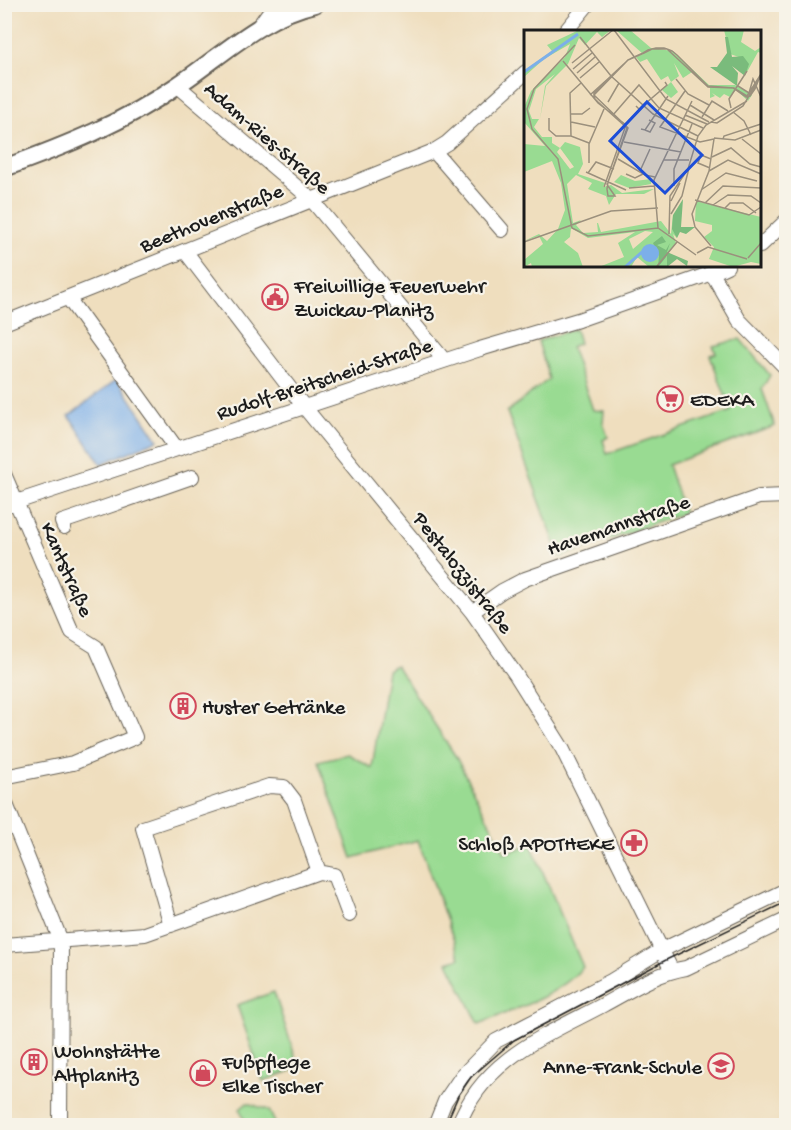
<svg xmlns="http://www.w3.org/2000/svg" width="791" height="1130" viewBox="0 0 791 1130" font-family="'Gochi Hand',sans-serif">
	<rect width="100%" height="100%" fill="#f7f3e8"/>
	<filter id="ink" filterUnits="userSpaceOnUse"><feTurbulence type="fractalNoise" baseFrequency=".0167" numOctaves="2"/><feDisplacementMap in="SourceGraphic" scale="12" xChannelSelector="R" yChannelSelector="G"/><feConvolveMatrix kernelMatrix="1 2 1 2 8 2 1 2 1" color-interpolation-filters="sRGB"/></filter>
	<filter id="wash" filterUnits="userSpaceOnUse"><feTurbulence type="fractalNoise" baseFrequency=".008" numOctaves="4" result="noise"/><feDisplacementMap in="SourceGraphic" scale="24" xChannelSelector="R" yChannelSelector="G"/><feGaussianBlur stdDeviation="1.35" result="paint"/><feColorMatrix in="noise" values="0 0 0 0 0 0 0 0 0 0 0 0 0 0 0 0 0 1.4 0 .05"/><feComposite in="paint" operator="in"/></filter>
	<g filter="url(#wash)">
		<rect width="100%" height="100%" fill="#efdebe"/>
		<path fill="#99db92" stroke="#5a7c57" stroke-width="1.5" d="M575,329L579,343L571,347L593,410L604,411L603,423L608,437L603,440L607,454L731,411L710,355L716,353L713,346L740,339L770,375L762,389L775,426L668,465L684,513L560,557L507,412L549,379L538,341Z
			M396,665L456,757L505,853L531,844L583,967C557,997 515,1009 479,1024L448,962L460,958L418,840L352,858L318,761L348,754L372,768L387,670Z
			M274,992L299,1068L263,1081L237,1005Z
			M247,1103L269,1110L276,1125H246L240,1109Z"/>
		<path fill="#7cafe9" stroke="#4c6682" stroke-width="1.5" d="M117,379L158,440L101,464L69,416Z"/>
	</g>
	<g filter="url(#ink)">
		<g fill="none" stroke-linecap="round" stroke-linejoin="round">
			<g stroke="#666055" stroke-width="16">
				<path id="minor" d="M259,26L275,4
					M565,32L588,4
					M178,86L311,199L444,360
					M434,151L502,230
					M760,246L786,221
					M185,251L305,408L472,612L516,675L562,748L672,971
					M712,273L739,320L786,368
					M68,298L177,449
					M4,323L434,151L447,143L526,72
					M4,474L72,632L96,647L135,737L73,763L4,777
					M4,506L480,349L578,320L712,273L727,266
					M64,527L62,522L77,517L192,477
					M472,612L502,591L525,579L759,497L786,496
					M4,799L61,941L60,1126
					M171,925L143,828L269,786L284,787L294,800L319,872
					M4,945L145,934L319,872L334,875L349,915
					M435,1126L445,1101L462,1076L496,1041L611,981L660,951L786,890
					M458,1126C483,1059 545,1036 603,1005C629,991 656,973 686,968L786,920"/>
			</g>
			<g stroke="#666055" stroke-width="20">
				<path id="major" d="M4,168C65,146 125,122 178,85C223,55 261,16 315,4"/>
			</g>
			<use href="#minor" stroke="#fff" stroke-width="14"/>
			<use href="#major" stroke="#fff" stroke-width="16"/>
			<path stroke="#1c1c1c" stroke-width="1.5" d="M445,1126L458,1096L471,1077L514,1040L666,960L786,902"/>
		</g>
	</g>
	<defs>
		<g id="civic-ring" transform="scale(1.35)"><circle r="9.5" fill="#f7f3e8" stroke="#d1495b" stroke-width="1.5"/><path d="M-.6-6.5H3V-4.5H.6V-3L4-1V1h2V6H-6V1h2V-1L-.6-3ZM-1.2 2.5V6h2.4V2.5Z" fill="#d1495b"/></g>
		<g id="supermarket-ring" transform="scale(1.35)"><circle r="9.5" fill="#f7f3e8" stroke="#d1495b" stroke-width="1.5"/><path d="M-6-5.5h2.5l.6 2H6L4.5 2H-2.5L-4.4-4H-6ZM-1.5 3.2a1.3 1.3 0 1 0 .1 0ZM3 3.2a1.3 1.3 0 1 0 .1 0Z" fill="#d1495b"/></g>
		<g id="building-ring" transform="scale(1.35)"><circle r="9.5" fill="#f7f3e8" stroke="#d1495b" stroke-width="1.5"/><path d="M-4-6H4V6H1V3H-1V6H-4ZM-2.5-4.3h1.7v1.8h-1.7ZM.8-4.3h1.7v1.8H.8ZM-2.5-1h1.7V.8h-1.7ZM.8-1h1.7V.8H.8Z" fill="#d1495b"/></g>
		<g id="pharmacy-ring" transform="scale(1.35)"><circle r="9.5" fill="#f7f3e8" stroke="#d1495b" stroke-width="1.5"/><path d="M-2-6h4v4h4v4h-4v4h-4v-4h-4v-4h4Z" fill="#d1495b"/></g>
		<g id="school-ring" transform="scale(1.35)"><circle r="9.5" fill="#f7f3e8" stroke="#d1495b" stroke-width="1.5"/><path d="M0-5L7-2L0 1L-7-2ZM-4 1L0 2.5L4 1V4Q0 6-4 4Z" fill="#d1495b"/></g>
		<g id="shop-ring" transform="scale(1.35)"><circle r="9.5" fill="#f7f3e8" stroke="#d1495b" stroke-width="1.5"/><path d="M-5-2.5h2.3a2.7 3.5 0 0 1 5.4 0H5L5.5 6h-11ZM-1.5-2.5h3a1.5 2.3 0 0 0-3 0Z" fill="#d1495b"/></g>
	</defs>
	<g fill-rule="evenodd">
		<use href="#civic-ring" x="275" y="297"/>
		<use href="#supermarket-ring" x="670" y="399"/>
		<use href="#building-ring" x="183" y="706"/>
		<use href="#pharmacy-ring" x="634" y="843"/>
		<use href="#building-ring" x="34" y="1062"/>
		<use href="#school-ring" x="721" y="1066"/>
		<use href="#shop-ring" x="203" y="1073"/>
	</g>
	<g text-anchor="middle" stroke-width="4.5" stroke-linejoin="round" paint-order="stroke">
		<g font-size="21" fill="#1c1c1c" stroke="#f7f3e8">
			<text transform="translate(268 137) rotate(41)" y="7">Adam-Ries-Straße</text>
			<text transform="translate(211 217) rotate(-22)" y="7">Beethovenstraße</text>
			<text transform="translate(324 378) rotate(-18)" y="7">Rudolf-Breitscheid-Straße</text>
			<text transform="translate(618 524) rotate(-19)" y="7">Havemannstraße</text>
			<text transform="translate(68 569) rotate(66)" y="7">Kantstraße</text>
			<text transform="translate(464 572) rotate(52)" y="7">Pestalozzistraße</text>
		</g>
		<g font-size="21" fill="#1c1c1c" stroke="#f7f3e8" text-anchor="start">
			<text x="294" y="292">Freiwillige Feuerwehr<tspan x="294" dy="24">Zwickau-Planitz</tspan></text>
			<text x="690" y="406">EDEKA</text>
			<text x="202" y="713">Huster Getränke</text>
			<text x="614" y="850" text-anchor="end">Schloß APOTHEKE</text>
			<text x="54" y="1057">Wohnstätte<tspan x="54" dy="24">Altplanitz</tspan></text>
			<text x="222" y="1068">Fußpflege<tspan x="222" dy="24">Elke Tischer</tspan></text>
			<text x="702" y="1073" text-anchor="end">Anne-Frank-Schule</text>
		</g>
	</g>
	<g transform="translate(524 30)">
		<rect width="237" height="237" fill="#efdebe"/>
		<path d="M55,0H87L78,7L73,2L61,15L55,8L44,34L22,56L16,89L21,56L31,44L12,59L5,81L8,89H15L10,97L18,107H28V113L36,118L33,122L46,139L50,137L36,118L41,112L56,117L59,134L54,144L81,153L79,157L87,155L98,163L130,159L120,164H92L85,175L82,166L64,159L68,153L52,145L43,154L49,193L57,190L52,195L59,203L74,202L73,193H74L77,202L137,191L147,204L149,185L153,208L149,204L152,213L139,230L143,226V237H125L113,227L107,237H75L100,227L94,213L111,202L64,208L47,198L46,207L40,212L54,223L59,237H8L7,233L0,237V230L19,214L15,206L0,211L15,204L23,211L34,199L41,180L37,153L28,131L0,142V114L21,116L0,92L1,75L7,61L41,27L46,14L20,29L0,47V41L28,21L23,15ZM121,201L129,202L109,219L105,209ZM92,0H106L127,18L149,21L185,55H211L228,65L224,71L212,60L206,67L200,64L196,68L188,63L191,66L186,68V58L168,42L159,48L150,33L155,46L147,52L154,62L147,68L138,60L147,52L144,46L137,50L123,29L116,32L112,27L119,24ZM200,0H220L217,12L231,21L237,17V23L234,22L223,42L218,28L206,24ZM97,145L111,151L127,149V154L105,158L90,152ZM172,171L237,187V234L227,232L209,237L185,229L190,217L180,207L188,201V195L171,191Z" fill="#99db92" fill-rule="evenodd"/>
		<path d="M201,7H204L208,27L219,26L225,34L221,46L208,36L214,43L213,56L186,37H193L203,23ZM159,169L157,197H171L162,204L156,202L153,208L148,199L149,185ZM138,206L142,212L133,215L142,220L146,213L143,222L164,231L163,236L153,229L143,237V226L134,237L135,226L129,213Z" fill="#7abb7c"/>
		<path d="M117 223a9 9 0 1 1 18 0a9 9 0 1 1-18 0Z" fill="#7cafe9"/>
		<path fill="none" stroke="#7cafe9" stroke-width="3" d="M0,42L54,4M101,237L118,222"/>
		<path fill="none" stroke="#9b907d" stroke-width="1.5" d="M90,0L142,69L185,92M56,7L87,46L129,84L174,106M51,15L10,59L3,79L8,99L34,129L48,198L64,206L134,198L172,225M39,31L74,73L102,95L80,157M48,33L89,0M49,39L68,23M53,43L71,27M237,44L223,66L213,60L210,58L184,56L153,25L148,21L143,19L140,18H132L124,20L119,23L108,28L104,30L89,44L70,63V66L71,69L74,72L103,98L84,152L83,154L84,156L91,166H84L83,159L84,152L104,98L70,65L104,30L120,23L128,19H143L184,57L209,58L222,67L226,66L231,59L237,44M56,48L75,32M152,49L164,64L185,75M214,56L225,63L229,49L237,67M161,61L136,97L176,112L190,109L185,141L168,184L171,197L187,216M66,65L87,46M84,72L95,53M166,75L190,90M112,76L115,79L143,55L141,52M207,78L205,69L223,41M209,82L220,91L227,105M47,84H58L66,78M89,85L115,55L135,78L179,98M161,85L183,94M178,87L188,71L204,81M25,88V100L32,106H47L65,113M47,92L71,97M187,92L193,93L219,76L237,46M117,99L121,100L144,66M121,100L126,102L131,93L125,90M47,106L46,63L57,53M190,108L211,110L237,100M199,109L200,106L237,94M218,109L237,124M100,112L157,122M188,127L207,118L226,134L237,137M94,129L121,145L131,147M140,130H165M65,133V114L80,79M186,138L174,133L177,125L187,129M116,141L126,119M185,141L204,130L237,144M62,142L102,160M64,143L72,132L90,139M102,144L111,148L119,144M150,156V139L168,94M105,158L130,156M177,160L202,143L233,151M171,170L225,185L237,177M147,171L156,153M181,173L199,156L237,158M189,175L204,165L227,166L237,173M201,178L206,173H219L232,183M147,184L158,166L165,138M134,198L130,150L168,71M145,204L146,166L164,139L174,106L182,95L223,71M0,212L87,181L134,178M173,223L184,217L223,229M224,228L237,213M133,236L153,212"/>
		<path fill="#1d4ed8" fill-opacity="0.15" stroke="#1d4ed8" stroke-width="3" d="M123,72L178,125L141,163L86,111Z"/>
		<rect width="237" height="237" fill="none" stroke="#1c1c1c" stroke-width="3"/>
	</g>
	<rect width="791" height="1130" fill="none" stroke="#f7f3e8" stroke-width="24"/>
</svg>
